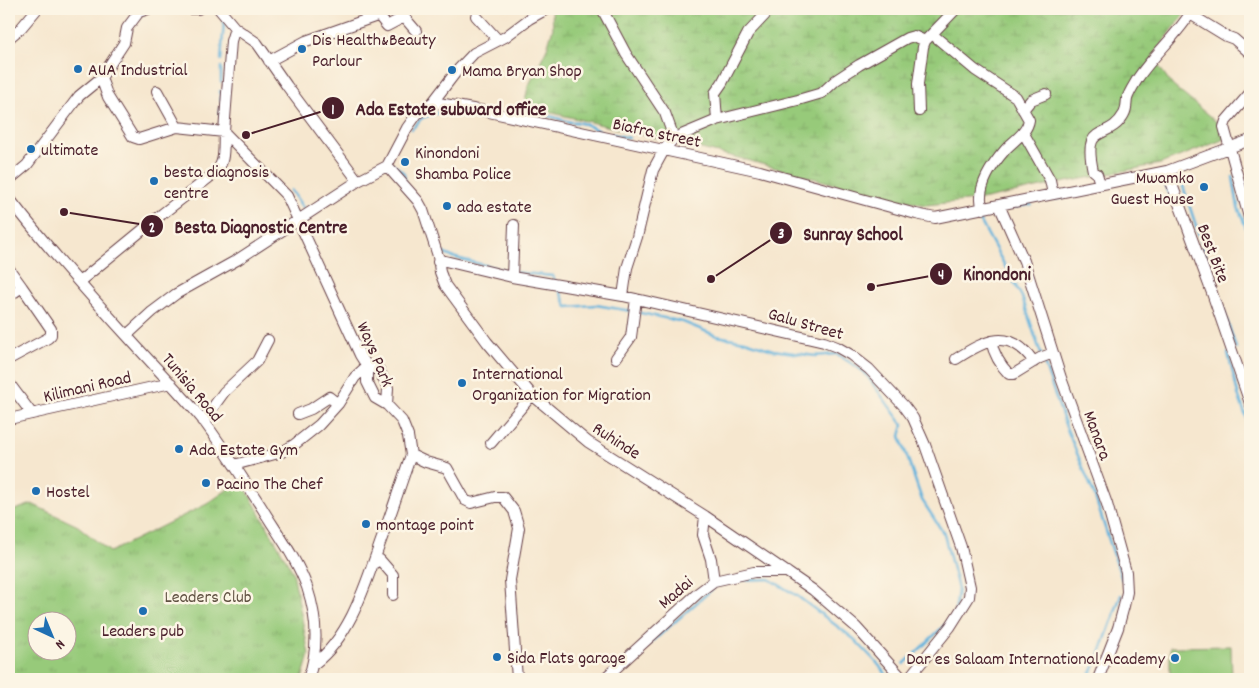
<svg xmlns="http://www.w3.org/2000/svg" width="1259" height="688" viewBox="0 0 1259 688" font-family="Dekko,sans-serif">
	<defs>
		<pattern id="grass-tufts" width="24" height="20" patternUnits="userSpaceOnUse" patternTransform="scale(1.25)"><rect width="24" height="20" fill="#97ca7a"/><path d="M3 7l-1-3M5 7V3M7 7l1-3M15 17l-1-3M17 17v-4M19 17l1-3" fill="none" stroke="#84ad6a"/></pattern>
		<pattern id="wetland-marsh" width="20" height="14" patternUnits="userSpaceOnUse" patternTransform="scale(1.25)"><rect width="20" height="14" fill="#97ca7a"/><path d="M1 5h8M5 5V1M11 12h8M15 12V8" fill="none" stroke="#84ad6a"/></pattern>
	</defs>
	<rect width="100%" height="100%" fill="#fcf5e5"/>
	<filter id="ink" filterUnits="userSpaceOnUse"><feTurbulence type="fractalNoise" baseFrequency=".02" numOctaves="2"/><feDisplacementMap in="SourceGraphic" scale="10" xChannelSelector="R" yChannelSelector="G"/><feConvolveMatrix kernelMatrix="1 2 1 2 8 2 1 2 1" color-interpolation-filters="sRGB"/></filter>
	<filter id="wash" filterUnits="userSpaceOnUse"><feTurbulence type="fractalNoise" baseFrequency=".0096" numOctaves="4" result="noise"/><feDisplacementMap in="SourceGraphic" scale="20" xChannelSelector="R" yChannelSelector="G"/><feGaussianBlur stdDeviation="1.12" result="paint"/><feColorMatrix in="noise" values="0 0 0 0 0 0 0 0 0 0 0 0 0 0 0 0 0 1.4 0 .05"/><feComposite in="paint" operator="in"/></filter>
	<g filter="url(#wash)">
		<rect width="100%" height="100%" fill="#f6e7cf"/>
		<path fill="url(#grass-tufts)" stroke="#707452" fill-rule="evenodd" d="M241,480L293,572L309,655L302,679H9V512L32,504L78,526L110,552L207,504ZM38,620H68V650H38Z"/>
		<path fill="url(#wetland-marsh)" stroke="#707452" d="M554,9H1188L1152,57L1173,86L1219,124L1225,139L1160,164L1050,185L986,199L926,205L874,195L747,160L524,106L528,87L547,48L553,28L552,11Z"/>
		<path fill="#97ca7a" stroke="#707452" d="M1231,646L1232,679H1170V647Z"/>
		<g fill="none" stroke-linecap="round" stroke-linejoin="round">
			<path stroke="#61b3dd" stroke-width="2.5" d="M221,60L224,21
				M221,82V67
				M220,91L221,102
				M511,113L519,112L553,117L570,122H576L585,124L600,131
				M220,115V108
				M412,129L422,118L437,113L487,119
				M612,134L629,138
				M393,164L404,173L405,180
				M1161,177L1172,199
				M1180,177L1236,348
				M1233,177L1238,207L1250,238
				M291,190L303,208
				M1049,200L1065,198
				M1005,209L1031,204
				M977,215L1022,297L1041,354
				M443,253L452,257L509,271
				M514,272L553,276L555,281
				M559,289L567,307L596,305L631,311
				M636,312L683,322L717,336L745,341L773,350L815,356L837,354L864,372L903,425L900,436L922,500L944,534L958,589L955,612
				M1228,353L1238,394L1250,428
				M1043,360L1066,427L1094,494L1122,580
				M741,580L769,579L796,595L854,639L877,663L890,679
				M645,648L718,584
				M904,664L948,622
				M611,679L630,662
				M1088,679L1098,659L1121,595"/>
		</g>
	</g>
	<g filter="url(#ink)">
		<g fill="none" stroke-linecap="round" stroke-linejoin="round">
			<g stroke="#643d44" stroke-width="12">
				<path id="minor" d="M163,9H198
					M219,9L235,28L257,43L287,86L358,181
					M602,9L626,54L665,113L674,138
					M1190,14L1226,36L1234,39L1250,53
					M476,16L498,40
					M235,28L231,41L224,132L287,196L360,355L367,366V382L375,398L387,405L402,421L408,436L411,455C401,483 392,511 382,538C366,582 352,635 314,664
					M932,34L975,70L1016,97L1029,120C1027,133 1014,140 1005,150C992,165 975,189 983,209
					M9,38L21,28L37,9
					M269,61L306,41L377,16H379L387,26L404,17L416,31
					M157,91L177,127
					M1250,93L1226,121L1224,127L1250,221
					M433,102L456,72L474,53L505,37L529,19L547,9
					M1023,110L1031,100L1046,94
					M919,111L918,84L923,47L925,41L956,9
					M717,120L715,93L722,83L748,33L765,15V11L767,9
					M1023,132L1050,180L1053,194
					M387,166L418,201L423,210L438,256L440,272L445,285L487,342L532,395L588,442L705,516L813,590L856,627L903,679
					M1167,171L1212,293L1250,403
					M9,180L27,165L79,96L101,78L124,43L127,28L139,12L148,9
					M1100,184L1097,174L1093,171C1082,120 1108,143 1124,114C1127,109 1126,104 1127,99C1129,92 1134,85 1138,78C1154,54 1178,35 1193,9
					M9,198C46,246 86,291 127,336C152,364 179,391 203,420C224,448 243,479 262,508C277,533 297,559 307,587C317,617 319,649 308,679
					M999,205L1024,261L1061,378L1107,504L1126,572L1127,592L1124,606L1118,628L1098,679
					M438,262L441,260L512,277L623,296L824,342L837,347L851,355L869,369L904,406L913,418L925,445L961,547L970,587L969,597L950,627L908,679
					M9,269L22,287L9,296
					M512,277L514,225
					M79,282L162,214L215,173C226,162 223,147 224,132L177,127L139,139L133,137L108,97L101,78
					M623,296L627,268L637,237L653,170L664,150L674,138L717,120L798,100L822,93L836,80L859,65L907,38L914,36L925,41
					M127,335L152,312L176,294L237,260L358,181L387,166L407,128L417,114L433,102L484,111L760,171L916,214L935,218L1167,171L1250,140
					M991,341C994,354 999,364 1009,374H1014L1040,358L1053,353
					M616,358L631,337L636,299
					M9,359L48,338L51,335V329L22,287
					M956,359C985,340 1010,327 1034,362
					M9,383L32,414
					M298,414L311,409L329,397L338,404
					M9,419L171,383
					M203,421L224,392L257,361L268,340
					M491,443L532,395
					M411,455L426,462L447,468L465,500L471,503L495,497H503L514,511L519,528L510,580L517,679
					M234,465L282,452L295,444L319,425L338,404L355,377L367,366L379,370L388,388L387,405
					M705,516L703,535L711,559L714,581
					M373,564L380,560L393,575V595
					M604,679L698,593L714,581L732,577L754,572H787"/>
			</g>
			<use href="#minor" stroke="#fff" stroke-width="10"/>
		</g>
	</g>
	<g fill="#1f6fb2" stroke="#fcf5e5" stroke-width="2">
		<circle cx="302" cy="49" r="5"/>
		<circle cx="78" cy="69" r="5"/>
		<circle cx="452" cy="70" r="5"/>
		<circle cx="31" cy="149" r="5"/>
		<circle cx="405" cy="162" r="5"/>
		<circle cx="154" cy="181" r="5"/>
		<circle cx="1204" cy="187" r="5"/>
		<circle cx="447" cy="206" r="5"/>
		<circle cx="462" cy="383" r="5"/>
		<circle cx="179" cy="449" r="5"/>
		<circle cx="206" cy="483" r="5"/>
		<circle cx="36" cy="491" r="5"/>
		<circle cx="366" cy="524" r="5"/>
		<circle cx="143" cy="611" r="5"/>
		<circle cx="497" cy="657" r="5"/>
		<circle cx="1175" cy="658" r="5"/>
	</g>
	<g text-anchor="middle" stroke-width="5" stroke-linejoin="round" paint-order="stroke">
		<g font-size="18" fill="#4a1f2b" stroke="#fcf5e5" text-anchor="start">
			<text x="312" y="45">Dis Health&amp;Beauty<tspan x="312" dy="21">Parlour</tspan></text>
			<text x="88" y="75">AUA Industrial</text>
			<text x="462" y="76">Mama Bryan Shop</text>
			<text x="41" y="155">ultimate</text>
			<text x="415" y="158">Kinondoni<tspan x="415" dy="21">Shamba Police</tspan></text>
			<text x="164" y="177">besta diagnosis<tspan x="164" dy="21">centre</tspan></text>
			<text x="1194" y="183" text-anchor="end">Mwamko<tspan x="1194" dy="21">Guest House</tspan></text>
			<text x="457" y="212">ada estate</text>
			<text x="472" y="379">International<tspan x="472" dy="21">Organization for Migration</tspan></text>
			<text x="189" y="455">Ada Estate Gym</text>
			<text x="216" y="489">Pacino The Chef</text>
			<text x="46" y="497">Hostel</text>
			<text x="376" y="530">montage point</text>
			<text x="143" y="636" text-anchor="middle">Leaders pub</text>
			<text x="507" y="663">Sida Flats garage</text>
			<text x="1165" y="664" text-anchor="end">Dar es Salaam International Academy</text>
		</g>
		<g font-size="18" fill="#4a1f2b" stroke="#fcf5e5">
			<text transform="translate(657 132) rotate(12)" y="6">Biafra street</text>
			<text transform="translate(1214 253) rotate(69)" y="6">Best Bite</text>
			<text transform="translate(806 323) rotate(16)" y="6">Galu Street</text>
			<text transform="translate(376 354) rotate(67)" y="6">Ways Park</text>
			<text transform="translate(87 386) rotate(-13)" y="6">Kilimani Road</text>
			<text transform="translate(193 387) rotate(50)" y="6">Tunisia Road</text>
			<text transform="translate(1098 435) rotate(70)" y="6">Manara</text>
			<text transform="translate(617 440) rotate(33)" y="6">Ruhinde</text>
			<text transform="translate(675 592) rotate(-41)" y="6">Madai</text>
		</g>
		<g font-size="18" fill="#615243" stroke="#fcf5e5">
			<text x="208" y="602">Leaders Club</text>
		</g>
	</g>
	<path fill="none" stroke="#4a1f2b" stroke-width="2" d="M246 135L333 108M64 212L152 226M711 279L781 233M871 287L941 274"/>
	<g fill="#4a1f2b" stroke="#fcf5e5" stroke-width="2">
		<circle cx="246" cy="135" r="5"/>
		<circle cx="64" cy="212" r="5"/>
		<circle cx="711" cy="279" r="5"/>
		<circle cx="871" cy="287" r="5"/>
		<circle cx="333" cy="108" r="12"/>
		<circle cx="152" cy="226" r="12"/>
		<circle cx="781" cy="233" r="12"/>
		<circle cx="941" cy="274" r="12"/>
	</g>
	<g font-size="15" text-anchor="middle" font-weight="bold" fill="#fff">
		<text x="333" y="114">1</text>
		<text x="152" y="232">2</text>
		<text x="781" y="238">3</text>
		<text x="941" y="279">4</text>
	</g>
	<g font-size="19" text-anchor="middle" font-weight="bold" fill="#4a1f2b" stroke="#fcf5e5" stroke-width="5" stroke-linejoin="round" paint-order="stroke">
		<text x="451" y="115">Ada Estate subward office</text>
		<text x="261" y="233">Besta Diagnostic Centre</text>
		<text x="853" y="240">Sunray School</text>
		<text x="997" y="280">Kinondoni</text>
	</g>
	<rect width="1259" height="688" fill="none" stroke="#fcf5e5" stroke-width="30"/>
	<g transform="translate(52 636) rotate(136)"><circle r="24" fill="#fcf5e5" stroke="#b59f9b"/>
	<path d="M0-4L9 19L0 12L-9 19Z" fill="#1f6fb2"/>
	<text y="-8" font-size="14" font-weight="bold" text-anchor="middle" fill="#4a1f2b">N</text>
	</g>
</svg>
